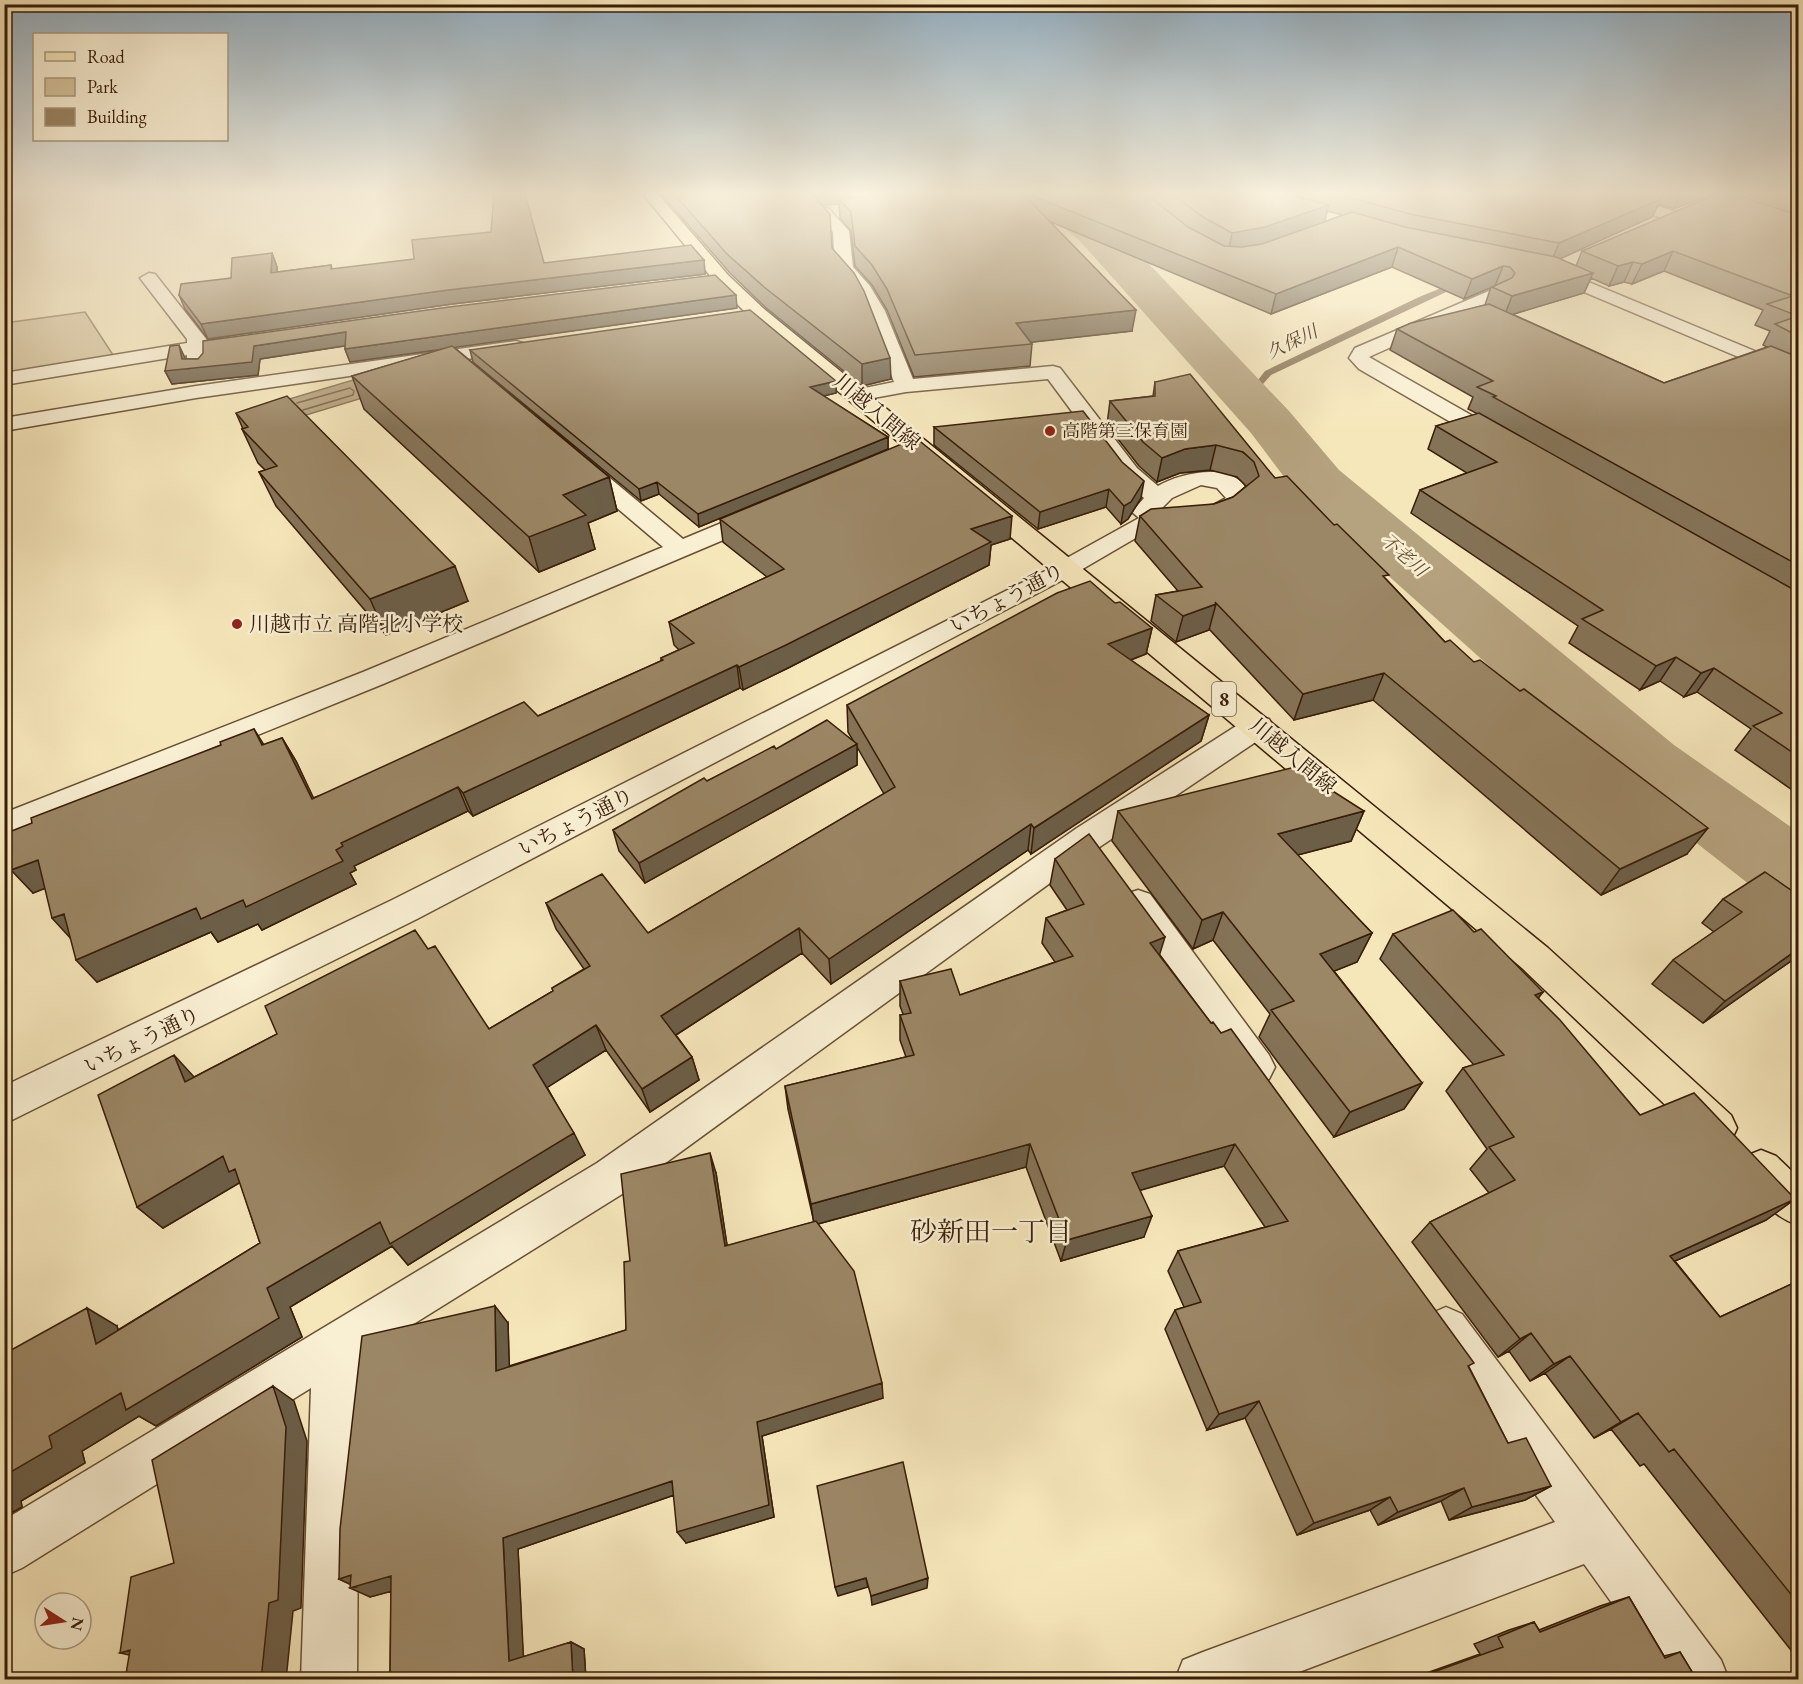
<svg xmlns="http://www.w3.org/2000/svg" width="1803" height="1684" viewBox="0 0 1803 1684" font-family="'EB Garamond','Noto Serif JP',serif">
	<rect width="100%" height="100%" fill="#f6e7bb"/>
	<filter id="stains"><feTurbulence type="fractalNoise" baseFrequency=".00333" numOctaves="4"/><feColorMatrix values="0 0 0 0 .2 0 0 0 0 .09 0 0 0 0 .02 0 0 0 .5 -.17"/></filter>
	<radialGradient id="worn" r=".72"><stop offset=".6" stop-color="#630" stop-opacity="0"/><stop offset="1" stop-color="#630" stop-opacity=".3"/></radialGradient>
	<path fill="#d6c59c" stroke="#877152" stroke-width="1.5" d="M85,312L115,358L5,376V323Z"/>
	<path fill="#b5a27e" stroke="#836d4e" stroke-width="1.5" d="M353,380L369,396L257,430L242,413Z"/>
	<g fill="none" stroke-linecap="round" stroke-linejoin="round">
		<path stroke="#766042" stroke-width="1.5" d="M297,403L350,388L354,391L353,395L303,410"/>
		<path fill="#836d4e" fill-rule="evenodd" d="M1456,282L1463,284L1271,375L1263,384L1274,422L1267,424L1255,384L1265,371L1419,297Z"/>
		<path fill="#b5a27e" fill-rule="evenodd" d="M1028,194H1071L1110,223L1289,411L1339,470L1674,745L1798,832V908L1768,899L1620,783L1297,494L1251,433L1080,241L1033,202Z"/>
		<g stroke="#685034" stroke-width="3">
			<path id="minor" d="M1601,194C1627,192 1654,206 1680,213L1682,216L1674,221L1627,208Z
				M823,207L829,209L849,231L853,267L870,286L885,311L913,379L1053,366L1060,368L1137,468L1158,486C1183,471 1244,459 1250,500L1226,520L1208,527L1146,532L1074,574L1065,577L1056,574L1052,569L1056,564L1139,518L1132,512L1144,498L1121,478L1048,379L906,392L857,401L850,399L847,395L850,391L894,382L867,311L856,292L835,268L833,232L815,212ZM1201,485L1217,488L1226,498L1195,515L1153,517L1172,498Z
				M1545,264L1798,369V382L1539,273L1536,269Z
				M149,273L155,274L207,340L249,333L259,339L249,345L207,352V366L204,370H190L187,366V355L4,385V373L187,343V339L140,278Z
				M1496,288L1502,289L1505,293L1502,297L1369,357L1508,436L1511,441L1508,446H1492L1359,369L1349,358L1355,348Z
				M516,341L523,343L526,347L523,351L196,398L4,431V418L196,386Z
				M579,457L587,459L683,539L755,509L764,507L773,509L776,514L773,519L383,684L4,838V813L363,672L663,547L571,469L568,464L571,459Z
				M1258,716L1269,719L1273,726L1269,733L1101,846L627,1191L359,1358L357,1680H301L311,1388L22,1568L4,1576V1520L597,1163L1077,828L1247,719Z
				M1138,890L1150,894L1269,1055L1275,1067L1269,1079L1255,1084L1241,1079L1126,914L1121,904L1126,894Z
				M1446,1307L1462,1314L1721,1660L1729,1680H1667L1584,1564L1278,1680H1175L1183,1660L1203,1652L1555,1522L1430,1346L1423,1330L1430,1314Z"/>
		</g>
		<g stroke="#685034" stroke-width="3">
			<path id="tertiary" d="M1065,561L1074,564L1078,569L1074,574L417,919L4,1124V1086L392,900Z"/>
		</g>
		<g stroke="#381d07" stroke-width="3">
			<path id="primary" d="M643,194H658L728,275L764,309L1548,948L1731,1115L1737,1128L1731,1141L1717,1147L1703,1141L1522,968L750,317L716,283Z
				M1761,1150L1776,1156L1798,1177V1225C1775,1218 1750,1193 1740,1170L1746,1156Z"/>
		</g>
		<use href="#minor" fill="#f9efd3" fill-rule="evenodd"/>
		<use href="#tertiary" fill="#f9efd3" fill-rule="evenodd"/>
		<use href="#primary" fill="#f6e7bb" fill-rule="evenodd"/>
	</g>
	<path fill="#857357" stroke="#381d07" stroke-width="1.5" fill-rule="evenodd" d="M661,194H1714L1673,209L1659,204L1652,217L1559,259L1576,266L1582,251L1736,195L1737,194H1798V794L1735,750L1751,729L1697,692L1684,697L1660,681L1640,690L1569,643L1578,626L1411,513L1420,490L1467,473L1428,449L1436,426L1478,414L1468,409L1473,397L1390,350L1397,329L1485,305L1491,287L1464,299L1392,267L1271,314L1051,222L1132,331L1030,342L1032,344L1030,366L914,377L887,310L872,285L855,266L851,231L840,218L839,204L822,205L832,248L891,379L862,386L765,307L730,273ZM1327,211L1343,215L1324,222ZM1664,271L1763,310L1755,325L1770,331L1763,345L1767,347L1664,383L1512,314L1584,293L1591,278L1609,286L1624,282L1632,284Z
		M272,253L277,267V272L331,265L332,269L544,263L704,260L705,274L452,304L208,339L185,309L179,295L231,278Z
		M737,308L454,347L609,477L617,511L588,523L595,549L539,572L364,409L352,376L444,349L350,362L345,349V346L260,359L258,375L172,384L165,371L185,359H198Z
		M470,350L836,381V393L823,396L888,437V449L1010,539L991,545L989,565L788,668L743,690L740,688L473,816L468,811L354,866L356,870L350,873L356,884L262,930L258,924L218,942L211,932L97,982L70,937L45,888L33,893L32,823L221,745L254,729L264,745L282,738L296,761L313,798L538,716L661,661V658L679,650L674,645L669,622L767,577L723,542L720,519L816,479L699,527L659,494L641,501L473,362Z
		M1155,382L1275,478L1387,580L1445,642L1687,854L1601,895L1373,700L1294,720L1209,629V630L1176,642L1151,621L1156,595L1178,591L1135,541L1140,516L1214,504L1233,497L1246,486L1237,477L1210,470L1180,473L1157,482L1139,466L1107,425L1110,401L1153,396Z
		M236,413L468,601L386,635L276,506L259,472L265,470L258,463L242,429H243Z
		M934,427L1141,498L1128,519L1121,524L1106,507L1038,529L934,445Z
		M1115,603L1152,628L1146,654L1131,660L1209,715L1201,741L1031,854L1028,850L831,984L802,953L676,1035L692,1057L699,1080L650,1112L606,1050L547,1087L585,1155L408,1265L392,1246L290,1307L302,1337L156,1426L139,1416L82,1451L85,1463L21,1501L22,1507L4,1517L117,1326L118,1330L260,1243L240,1182L163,1228L137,1207L194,1077L277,1034L428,949L489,1029L553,991L552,988L584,969L556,929L546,903L648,933L884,794L857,747V765L645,883L619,851L613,830L707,781L776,749L854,742L848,732L847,705Z
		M1118,811H1364L1351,841L1297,855L1372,933L1357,962L1334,971L1422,1083L1404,1109L1334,1137L1259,1037L1270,1014L1213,940L1193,949L1112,841Z
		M1055,859L1160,955L1211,1023L1221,1033L1469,1367L1508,1443L1551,1486L1525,1500L1449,1520L1441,1501L1378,1525L1370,1510L1297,1535L1245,1418L1207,1430L1165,1329L1175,1310L1184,1307L1168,1271L1178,1251L1265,1227L1224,1166L1140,1190L1144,1237L1061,1261L1026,1167L818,1224L883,1398L762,1436L774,1517L686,1543L674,1495L518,1549L523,1657L571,1642L584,1649L586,1680H388L390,1679L391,1591L370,1597L350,1584L339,1579L508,1323L509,1366L626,1330L630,1261L716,1173L727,1246L814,1222L788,1109L785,1086L906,1057L900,1040V1015L903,1014L900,1006V981L960,995L1055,962L1042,943L1046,918L1067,910L1050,885Z
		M1798,895V956L1703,1023L1652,984L1673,960L1714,932L1702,923L1723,899Z
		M1393,934L1543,992L1538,998L1640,1115L1795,1199L1766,1220L1675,1261L1720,1317L1798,1281V1659L1644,1464L1640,1466L1611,1429L1594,1438L1545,1373L1530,1381L1509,1351L1498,1357L1412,1242L1430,1222L1489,1193L1470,1169L1487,1149L1446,1091L1463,1068L1474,1065L1380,959Z
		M1629,1597L1664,1656L1680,1652L1697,1680H1407L1480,1654L1474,1644L1509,1630L1534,1622L1539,1630L1600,1606Z"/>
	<path fill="#6c5e47" stroke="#381d07" stroke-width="1.5" d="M812,194H918L839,199V204L822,205Z
		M1680,194H1714L1673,209Z
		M1661,199L1652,217L1551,263L1559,243Z
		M1329,205L1324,224L1260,247L1228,253L1232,233Z
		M1398,247L1392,267L1271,314L1276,294Z
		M1673,251L1664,271L1632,284L1642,264Z
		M272,253L277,267L276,287L271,273Z
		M704,260L705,274L452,304L208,339L201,324L448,290Z
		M1633,262L1624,282L1609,286L1618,266Z
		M1503,266L1495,286L1464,299L1472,279Z
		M1593,273L1584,293L1504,317L1512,296Z
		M736,295L737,308L350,362L345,349Z
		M1136,310L1132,331L1015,344L1016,323Z
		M346,332L350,345L260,359L258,375L172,384L165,371L182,359L179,345L185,358L188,369L254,346Z
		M890,358L891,379L862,386V364Z
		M836,381V393L811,399L810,387Z
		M888,437V449L699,527L698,514Z
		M1216,445L1210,470L1180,473L1157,482L1162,458L1185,449Z
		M609,477L617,511L588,523L595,549L539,572L529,537L563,495Z
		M1144,481L1141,498L1128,519L1121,524L1124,506Z
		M657,482L659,494L641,501L639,489Z
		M1109,489L1106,507L1038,529L1040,512Z
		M1012,516L1010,539L991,545L989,565L788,668L743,690L739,667L971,529Z
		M455,566L468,601L386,635L370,599Z
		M1216,604L1209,630L1176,642L1183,616Z
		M1152,628L1146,654L1103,670L1108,644Z
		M1676,657L1660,681L1640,690L1656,666Z
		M737,665L740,688L473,816L463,793Z
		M1714,668L1697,692L1684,697L1701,673Z
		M1384,673L1373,700L1294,720L1303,694Z
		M1209,715L1201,741L1031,854L1034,828Z
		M282,738L296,761L325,822L312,799Z
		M857,744V765L645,883L639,863Z
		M458,787L468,811L354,866L356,870L350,873L356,884L262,930L258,924L218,942L211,932L97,982L76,960L196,908L336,850L341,843Z
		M1364,811L1351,841L1267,863L1278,834Z
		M1031,824L1028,850L831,984L829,959Z
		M1708,828L1687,854L1601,895L1620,869Z
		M38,860L59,883L33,893L11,870Z
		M1223,912L1213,940L1193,949L1202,920Z
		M64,914L73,941L52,918Z
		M799,928L802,953L668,1040L661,1016Z
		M1372,933L1357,962L1307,982L1320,954Z
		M1165,937L1157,963L1150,943Z
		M1798,949V956L1703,1023L1725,1001Z
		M1543,992L1524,1016L1535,995Z
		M596,1025L606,1050L545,1089L533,1065Z
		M174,1055L196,1079L185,1082Z
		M692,1057L699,1080L650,1112L642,1089Z
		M1422,1083L1404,1109L1334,1137L1350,1112Z
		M574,1133L585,1155L408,1265L392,1246L290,1307L302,1337L156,1426L139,1416L82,1451L85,1463L21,1501L22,1507L4,1517V1476L49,1436L267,1288L380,1222Z
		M1030,1144L1026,1167L814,1225L811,1204Z
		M1235,1144L1224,1166L1124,1195L1132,1173Z
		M710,1153L716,1173L730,1264L725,1246Z
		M223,1156L246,1179L163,1228L137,1207Z
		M1795,1199L1766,1220L1644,1275L1670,1256Z
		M1152,1216L1144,1237L1061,1261L1067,1240Z
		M495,1306L508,1323L510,1386L496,1371Z
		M87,1308L117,1326L126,1362L96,1344Z
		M1531,1333L1509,1351L1498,1357L1520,1339Z
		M1570,1356L1545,1373L1530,1381L1554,1364Z
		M882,1383L883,1398L762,1436L774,1517L686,1543L677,1532L757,1422Z
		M273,1386L294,1401L307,1441L301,1608L293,1611L286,1680H261Z
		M1259,1401L1245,1418L1207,1430L1219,1414Z
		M1638,1413L1611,1429L1594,1438L1621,1422Z
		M672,1481L680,1493L518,1549L524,1668L509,1661L503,1538Z
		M1551,1486L1525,1500L1449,1520L1472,1507Z
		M1464,1488L1441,1501L1378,1525L1398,1512Z
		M1390,1497L1370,1510L1297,1535L1314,1523Z
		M351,1575L391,1576L411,1586L370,1597L350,1588L356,1587L339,1579Z
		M866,1578L868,1587L838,1596L835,1587Z
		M928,1578L927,1588L872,1605L871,1596Z
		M571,1642L584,1649L586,1680H573Z
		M130,1650L151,1660L120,1653Z"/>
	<path fill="#9b8665" stroke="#381d07" stroke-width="1.5" d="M494,194H525L544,263L691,245L704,260L448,290L201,324L179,295L181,284L231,278L232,258L272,253L271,273L331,265V269L414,259L412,240L491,232Z
		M674,194H812L830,214L832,248L854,273L864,291L890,358L862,364L764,287L727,254Z
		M893,194H1023L1136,310L1016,323L1032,344L915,355L887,289L872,265L855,246L851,212L839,199Z
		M1028,194H1146L1188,227L1224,246L1242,247L1262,244L1352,212L1405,227L1556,257L1593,273L1512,296L1492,287L1512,278L1515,273L1510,267L1503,266L1472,279L1398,247L1276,294Z
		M1172,194H1289L1329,205L1265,227L1232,233L1203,217Z
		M1338,194H1643L1661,199L1559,243L1410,214Z
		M1717,194H1732L1798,215V336L1775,324L1798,316L1767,304L1793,296L1673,251L1642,264L1633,262L1618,266L1582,251Z
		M1777,194H1798V201Z
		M715,275L736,295L345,349L346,332L254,346L252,362L165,371L170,346L179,345L182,359H198L203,353V341L449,307Z
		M1489,304L1664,383L1771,346L1798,357V565L1493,397L1496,396L1477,387L1493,381L1397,329L1411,323Z
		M750,310L836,381L810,387L888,437L698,514L657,482L639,489L470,350Z
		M452,346L609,477L563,495L586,515L529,537L352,376Z
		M1190,374L1275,478L1287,476L1334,525L1337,524L1389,575L1383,576L1445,642L1450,640L1474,662L1480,660L1520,691L1524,689L1708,828L1620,869L1384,673L1303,694L1215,602L1216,604L1183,616L1156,595L1202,587L1140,516L1151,509L1214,504L1233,497L1259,476L1254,462L1243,452L1216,445L1185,449L1162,458L1143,442L1110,401L1155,396V382Z
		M287,396L455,566L370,599L259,472L277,466L242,429L248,427L236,413Z
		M1083,411L1122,462L1144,481L1131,502L1124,506L1109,489L1040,512L934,427Z
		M1479,413L1798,592V756L1753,726L1782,713L1714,668L1701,673L1676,657L1656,666L1582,619L1603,610L1420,490L1497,462L1436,426Z
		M916,438L1012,516L971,529L991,542L786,645L739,667L737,665L463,793L458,787L341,843L343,846L336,850L343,861L246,907L243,900L201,919L196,908L76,960L64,914L52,918L38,860L11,870L4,834L32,823L31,818L221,745L220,742L254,729L262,745L282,738L312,799L524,702L538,716L663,660L661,658L694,643L669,622L784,569L720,519Z
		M1090,581L1115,603L1120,602L1152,628L1108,644L1209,715L1034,828L1031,824L829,959L799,928L661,1016L692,1057L642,1089L596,1025L533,1065L574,1133L390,1244L380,1222L267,1288L279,1318L126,1410L121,1393L49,1436L52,1448L4,1476V1354L87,1308L96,1344L260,1243L235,1169L229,1172L223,1156L137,1207L98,1095L174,1055L185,1082L277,1034L265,1006L415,930L428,949L435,946L489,1029L553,991L552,988L590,966L546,903L602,874L648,933L895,787L847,705L1057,593Z
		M827,720L857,744L639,863L613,830L704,778L707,781L774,746L776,749Z
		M1295,767L1364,811L1278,834L1372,933L1320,954L1422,1083L1350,1112L1271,1010L1294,1001L1223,912L1202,920L1118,811Z
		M1089,834L1165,937L1150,943L1211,1023L1213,1022L1221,1033L1231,1029L1474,1363L1468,1366L1508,1443L1526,1438L1551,1486L1472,1507L1464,1488L1398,1512L1390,1497L1314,1523L1259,1401L1219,1414L1175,1310L1201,1302L1178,1251L1288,1221L1235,1144L1132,1173L1152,1216L1067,1240L1030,1144L811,1204L785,1086L914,1055L900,1015L911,1013L900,981L951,969L960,995L1073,956L1046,918L1084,904L1055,859Z
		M1765,872L1798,895V949L1725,1001L1673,960L1742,912L1723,899Z
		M1453,910L1474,932L1481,929L1543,992L1535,995L1560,1020L1640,1115L1694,1093L1795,1199L1670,1256L1720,1317L1798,1281V1603L1674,1449L1669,1452L1638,1413L1621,1422L1570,1356L1554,1364L1531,1333L1520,1339L1430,1222L1515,1180L1489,1147L1514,1137L1463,1068L1504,1055L1393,934Z
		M710,1153L725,1246L816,1221L854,1271L882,1383L757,1422L769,1505L677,1532L672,1481L503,1538L509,1661L571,1642L573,1680H388L390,1679L391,1576L350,1588L351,1575L339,1579L340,1529L362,1336L495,1306L496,1371L626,1330L624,1262L630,1261L621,1174Z
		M273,1386L286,1427L278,1600L269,1603L261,1680H125L130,1650L120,1653L131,1577L174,1563L152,1460Z
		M903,1462L928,1578L871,1596L866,1578L835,1587L817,1486Z
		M1629,1597L1665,1658L1680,1652L1697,1680H1411L1503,1647L1498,1637L1534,1622L1540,1632Z"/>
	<linearGradient id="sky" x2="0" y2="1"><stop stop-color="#93adbe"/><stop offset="0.45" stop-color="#fbf4e0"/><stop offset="1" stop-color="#fbf4e0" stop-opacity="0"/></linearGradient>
	<rect width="1803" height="429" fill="url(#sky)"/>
	<g fill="#8f2418" stroke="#f9efd3" stroke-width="2">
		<circle cx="1050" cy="431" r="6"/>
		<circle cx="237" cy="624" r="6"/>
	</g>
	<g text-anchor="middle" stroke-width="5" stroke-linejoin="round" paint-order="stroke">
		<g font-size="18" font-style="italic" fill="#644c31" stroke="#f9efd3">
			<text transform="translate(1292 342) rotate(-26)" y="6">久保川</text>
			<text transform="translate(1404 555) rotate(41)" y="6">不老川</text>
		</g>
		<g font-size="18" fill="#381d07" stroke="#f9efd3" text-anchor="start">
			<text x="1062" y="437">高階第三保育園</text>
		</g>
		<rect fill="#f9efd3" stroke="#725c44" stroke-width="1.5" x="1212" y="682" width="24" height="34" rx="4.5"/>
		<g font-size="20" font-weight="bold" fill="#381d07">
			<text x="1224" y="706">8</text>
		</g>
		<g font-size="21" fill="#381d07" stroke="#f9efd3">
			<text transform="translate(877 412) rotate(40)" y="7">川越入間線</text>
			<text transform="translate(1007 598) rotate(-28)" y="7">いちょう通り</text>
			<text transform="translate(1293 756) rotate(40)" y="7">川越入間線</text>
			<text transform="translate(576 822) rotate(-27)" y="7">いちょう通り</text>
			<text transform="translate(142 1040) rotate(-26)" y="7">いちょう通り</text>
		</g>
		<g font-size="21" fill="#381d07" stroke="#f9efd3" text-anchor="start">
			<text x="249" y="631">川越市立 高階北小学校</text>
		</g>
		<g font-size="27" fill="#381d07" stroke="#f9efd3">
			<text x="991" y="1241">砂新田一丁目</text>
		</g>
	</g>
	<rect width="1803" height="1684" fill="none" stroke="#f6e7bb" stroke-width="24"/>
	<rect x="6" y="6" width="1791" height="1672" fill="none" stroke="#381d07" stroke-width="3"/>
	<rect x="12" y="12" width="1779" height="1660" fill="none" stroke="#381d07" stroke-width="1.5"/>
	<rect x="33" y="33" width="195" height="108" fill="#f9efd3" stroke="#ac9b81" stroke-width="1.5"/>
	<rect x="45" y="52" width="30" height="9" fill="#f6e7bb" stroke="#ac9b81" stroke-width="1.5"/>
	<text x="87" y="63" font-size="18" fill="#381d07">Road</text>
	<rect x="45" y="78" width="30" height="18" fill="#d6c59c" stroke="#ac9b81" stroke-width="1.5"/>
	<text x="87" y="93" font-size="18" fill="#381d07">Park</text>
	<rect x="45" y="108" width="30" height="18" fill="#9b8665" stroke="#ac9b81" stroke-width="1.5"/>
	<text x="87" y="123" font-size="18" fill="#381d07">Building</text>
	<g transform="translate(63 1621) rotate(102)"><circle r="28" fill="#f9efd3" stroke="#ac9b81" stroke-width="1.5"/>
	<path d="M0-4.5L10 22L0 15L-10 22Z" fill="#8f2418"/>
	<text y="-9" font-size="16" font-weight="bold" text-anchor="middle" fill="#381d07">N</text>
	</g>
	<rect width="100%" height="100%" filter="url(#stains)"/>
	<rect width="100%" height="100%" fill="url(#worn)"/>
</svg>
